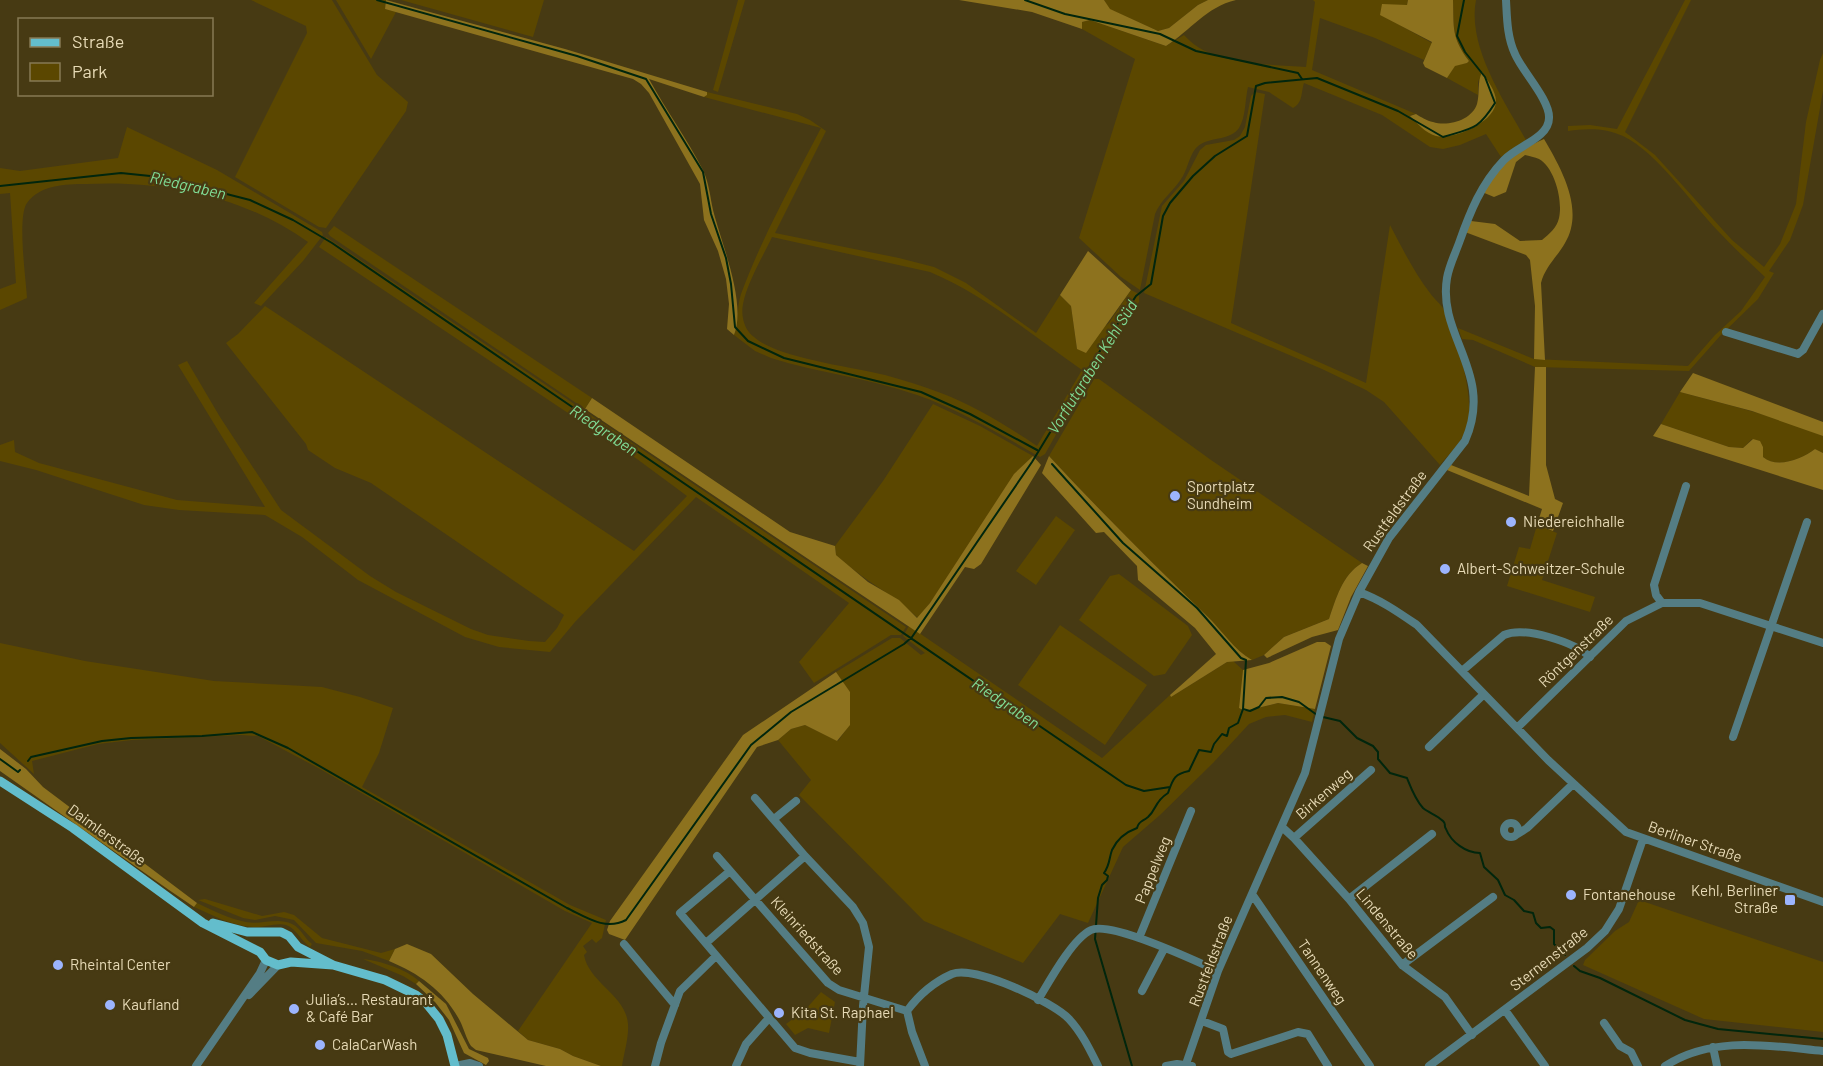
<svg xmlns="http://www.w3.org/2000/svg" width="1823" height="1066" viewBox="0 0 1823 1066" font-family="Barlow,sans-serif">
	<rect width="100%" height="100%" fill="#473a13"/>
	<path fill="#5b4700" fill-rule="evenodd" d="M251,0H332L377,75L408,102L406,111L326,228L319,227L235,177L307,33L306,26Z
		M336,0H386L385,9L396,12L371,59Z
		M401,0H544L533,37Z
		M738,0H745L718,92L713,90Z
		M1104,0H1208L1198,5L1169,28L1158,31L1109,9Z
		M1313,0H1408L1407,5L1380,14L1432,43L1424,60L1375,38L1320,18L1312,70L1416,114L1410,115L1435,135L1490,115L1478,79V95L1447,78L1455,65L1467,63L1469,61C1451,37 1454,28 1453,0H1476C1467,46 1504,101 1526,140L1501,157L1486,134L1460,145L1443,149L1430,147L1382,115L1304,83C1301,92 1303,103 1293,108L1269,92L1248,87C1245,99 1246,117 1239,128C1231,140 1213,137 1201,144C1190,150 1189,166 1183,176C1175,190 1161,199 1155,214L1140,290L1121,277L1079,238L1135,59L1082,29V22L1090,20L1166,46L1184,35C1188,39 1193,44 1198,47C1223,64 1276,65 1306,67L1315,2Z
		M1685,0H1691L1625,132L1655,155L1732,240L1764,267L1780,244L1796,204L1806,122L1820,60L1823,53V91L1803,205L1790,240L1769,271L1774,273L1758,299L1720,336L1689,371L1535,367L1473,340L1462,339L1458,328L1534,359L1688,366L1715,335L1741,311L1765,277C1749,262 1733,247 1718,231C1691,203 1658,153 1623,136C1606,128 1587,128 1568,131V126L1590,125L1617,129Z
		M707,92L797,114L810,120L826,131L775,233L899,258L934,267L966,283L1036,333L1060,295L1071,306L1077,349L1109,323L1131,290L1139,294V302L1085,383L1045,454L1040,457C1000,434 960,410 917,395C869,378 818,373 771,358L755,351L734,335C740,322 736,308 741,294C762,237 793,182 821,128L704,97L707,95ZM772,237L930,272C985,295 1033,336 1082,370L1037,446C1007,426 975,406 941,393C923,386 903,380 885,375C853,367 777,358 754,337C748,333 744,325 743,318C738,297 763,257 772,237Z
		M1255,92L1265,94L1231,323L1366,383L1390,225C1402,248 1414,272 1430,293C1434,299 1441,304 1445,311C1457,335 1476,403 1467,428C1462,442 1449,454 1440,465L1384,402L1366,390L1322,369L1144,293L1162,206L1184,181L1200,150L1206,145L1234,140L1240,136L1245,127L1251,96Z
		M127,127L217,170L322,232L323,235L303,261L261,306L254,303L308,242C244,196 163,180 86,184C65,184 40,185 27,203C17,217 26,279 27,298L0,310V289L16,283L10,193L0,194V168L20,171L118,158Z
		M334,226L592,398L585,409L330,236L328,233Z
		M326,237L906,627L901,635H891L814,683L799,662L849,603L696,497L575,622L550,652L499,647L465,637L358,580L302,537L265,515L179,510L144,505L36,470L0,461V445L14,440L15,452L39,463L177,500L265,507L178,365L187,361L220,417L281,510L370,576L396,592L471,629L488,635L529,641L545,642L557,628L564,615L371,483L335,468L308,450L306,444L226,343L238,334L265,306L634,551L687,496L637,459L319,247Z
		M1094,379H1099L1211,460L1362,563C1342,575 1336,599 1329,619L1284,637L1264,655L1252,660C1234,650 1222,630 1207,616C1153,564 1100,511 1049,456Z
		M1680,392C1728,405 1777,416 1823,436V453L1815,449C1802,459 1777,469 1763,457V447L1752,439L1743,448L1729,447L1661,424Z
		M933,404L980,426L1033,456C1011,477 999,498 983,523C963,555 942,589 918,618C893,594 861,579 836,555L835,546L883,481Z
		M1056,516L1075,530L1036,585L1016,571Z
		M1537,525L1557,533L1542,580L1595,597L1590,612L1507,586L1519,547L1530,549Z
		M1119,574L1188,626L1192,635L1165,674L1154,676L1079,620L1110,576Z
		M1060,625L1147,685L1105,745L1018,685Z
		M909,626L1102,758L1170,695L1171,697L1227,662L1233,661L1243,670L1239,708L1245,711L1278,703L1315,709L1312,722L1285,715L1266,717L1249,724L1213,763L1160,815L1123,847L1088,923L1060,914L1023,963L924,921L799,795L811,780L778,740L791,729L805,725L838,741L850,724V693L836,672L892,638H900L921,655L925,653L903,636Z
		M0,643L85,661L214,681L322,687L360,697L393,708L379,753L362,787L570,905L606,920L602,938L596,943L592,939L583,946L587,952L584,955C589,983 626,995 628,1024C629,1037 624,1053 622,1066H601L573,1056L560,1049L528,1040L518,1031L592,923L565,911L320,769L258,736L241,735L132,740L98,744L32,761L34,774L0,743Z
		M205,899L262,916L284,912L294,915L322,938L381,953L395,949L389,961L362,951L316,943L294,920L275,916L255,920L243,918L198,900Z
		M1639,900L1823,962V1032L1704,1019L1583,965L1585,960L1615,931L1629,922Z
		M197,903C212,910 229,919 246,922C261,925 278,917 292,924C301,928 304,938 312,944L310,947C301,941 297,929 286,925C276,922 263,928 253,927C232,926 212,915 194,907Z
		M363,959C381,961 406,969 419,981L416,984L403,976Z
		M821,992L835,1002L829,1033L808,1028L795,1035L786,1024L805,1010Z"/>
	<path fill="#8d721e" d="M386,0L565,49L707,92V95L704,97L649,79C666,110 687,139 703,170C709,183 710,196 713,210C721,242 747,304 734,335L727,329L729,304L726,279L718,251L704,220L700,184L649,93L641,84L633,79L385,9Z
		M959,0H1104L1110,9L1158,31L1169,28L1198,5L1208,0H1236C1206,7 1191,30 1166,46L1090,20L1082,22V29L1032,12Z
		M1408,0H1453C1454,28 1451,37 1469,61L1467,63L1455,66L1447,78L1425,67L1423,63L1432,42L1380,15L1382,4L1407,5Z
		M1482,72C1487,80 1496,91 1496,101C1496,122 1454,140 1436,136C1425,133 1417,123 1410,116L1416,114C1421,117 1427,121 1433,122C1448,127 1472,120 1477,104C1480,93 1477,83 1482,72Z
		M1544,139C1561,168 1585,210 1565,243C1557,257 1545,267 1541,283L1545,360L1534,359L1535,306L1530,260L1526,255L1465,232L1471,221L1495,224L1520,241L1542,240C1549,234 1557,228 1559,218C1563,201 1555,168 1539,159C1535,157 1529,156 1525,155L1516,162L1506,192L1494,197L1482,192C1500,165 1514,152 1544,139Z
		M1088,251L1131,290L1086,353L1077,349L1071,306L1060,295Z
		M1535,367H1546V465L1555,499L1563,503L1553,531L1537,525L1542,509L1447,470L1451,465L1529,496Z
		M1693,373L1823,422V436L1752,411L1680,392Z
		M592,398L790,532L835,546L836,555L868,582L899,600L917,618L930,603L1014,474L1033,456L1041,465L981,564L974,569L965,567L920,634L585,409Z
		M1661,424L1729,447L1743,448L1753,439L1760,441L1763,447V457C1777,469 1802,459 1815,449L1823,453V490L1653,436Z
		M1049,456C1100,511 1153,564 1207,616C1222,630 1234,650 1252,660L1227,662L1171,697L1170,695L1216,654L1195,628L1138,580L1137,566L1104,532L1096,533L1042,473Z
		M1362,563L1368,566L1351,597L1338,630L1312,637L1267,658L1264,655L1284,637L1329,619C1336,599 1342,575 1362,563Z
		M1317,642H1325L1331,646L1315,709L1278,703L1245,711L1239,708L1243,670L1269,663Z
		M836,672L850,692V725L837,741L805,725L791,729L778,740L757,747L625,940L609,934L607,930L610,921L743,735Z
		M0,749L26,769L43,787L197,903L194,907L169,890L0,771Z
		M407,944L431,954L473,994L528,1040L560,1049L573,1056L601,1066H546L476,1050L471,1046C466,1038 464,1029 460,1021C444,991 420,974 389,961L395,949Z
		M419,981L446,1004L469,1049L488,1058L489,1061L486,1065L464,1053L449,1020L435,1002L416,984Z"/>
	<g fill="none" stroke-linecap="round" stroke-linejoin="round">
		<path stroke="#01260d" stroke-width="2" d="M377,0L577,56L646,79L703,172L711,214L726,258L731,284L735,327L748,341L784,358L921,392L970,414L1037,450
			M1025,0L1065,14L1160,34L1196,51L1298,73L1302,79
			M0,186L121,173L160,177L250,200L293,220L332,243C596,425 862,603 1126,785L1144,791L1170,787
			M1052,464L1123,543L1197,608L1241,658L1246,660L1243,709
			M1323,717L1340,721L1357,738L1373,746L1378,752V759L1390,773L1407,778C1411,788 1415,799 1423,808C1429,813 1437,815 1443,821C1447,825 1443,824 1446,829C1451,842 1466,853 1480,853L1484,867L1498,880L1505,895L1514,900L1524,911L1533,913L1536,923L1541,928L1550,927L1554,930V944L1565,955
			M0,759L18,772L20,770
			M28,761L31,757L102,741L131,738L202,736L252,732L288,748L567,908C586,917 605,931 626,920L751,745L791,712L904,644L912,637L1032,462L1094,360L1136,296L1151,284L1163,216L1170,203L1193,176L1215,156L1247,136L1256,86L1265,83L1317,78L1398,111L1443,137C1473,128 1478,130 1495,103L1485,77L1465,52L1457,36L1464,0
			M1574,966L1580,971L1600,978L1685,1020L1718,1029L1823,1039
			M1132,1066L1095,939L1098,898L1102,885L1107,880L1108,876L1104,873C1110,865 1109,858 1112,850C1117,839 1126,832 1137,828C1139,821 1142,822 1148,817C1157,809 1154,802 1168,793C1173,779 1174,774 1189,771L1199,750L1211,752L1214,744L1222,734L1227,736L1229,728L1238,723L1243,709L1250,711L1259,707L1266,698L1282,697L1299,702L1317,715"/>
		<path stroke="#547d84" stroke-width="8" d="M1726,332L1798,354L1803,350L1823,314
			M1359,592C1381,600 1398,612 1417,625L1548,760L1626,832L1823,902
			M1662,603L1656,595L1654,585L1686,486
			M1462,671L1504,635C1525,626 1574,642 1590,657
			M1517,728L1626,621L1662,603H1700L1823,643
			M1733,737L1807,522
			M1429,747L1484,694
			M755,798L805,856L853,907L863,923L869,947L863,1006L860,1066
			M774,819L796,801
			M1504 830a7 7 0 1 1 14 0a7 7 0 1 1-14 0Z
			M1282,827L1294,838L1349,899L1402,965L1445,997L1472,1035
			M1516,835L1527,828L1573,784
			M1294,838L1371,770
			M717,856L828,983L839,990L907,1011L912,1032L925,1066
			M730,871L680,913L795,1048L810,1053L860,1062
			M1252,894L1370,1066
			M1349,899L1432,834
			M1139,938L1191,811
			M706,943L805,856
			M624,944L675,1005
			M1402,965L1493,897
			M1142,991L1164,949
			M249,995L278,965
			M1038,1000C1049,982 1072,939 1091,930C1111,921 1196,961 1218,971
			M1505,1010L1545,1066
			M907,1011C918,996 934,982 952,974C975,965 1053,1002 1069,1019C1082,1033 1090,1050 1098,1066
			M1202,1021L1223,1029L1228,1052L1231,1054L1298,1032L1308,1034L1328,1066
			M1604,1023L1620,1046L1631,1052L1638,1066
			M1713,1047L1717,1066
			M1186,1064L1218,971L1305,773L1339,639L1359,592L1389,538L1465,441C1495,373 1437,337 1447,278C1449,266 1455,254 1459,243C1470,212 1481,184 1504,160C1517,146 1549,138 1549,118C1550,100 1522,71 1515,54C1507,37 1507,18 1506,0
			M196,1066L260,973L266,960
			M455,1066L470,1063L479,1066
			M655,1066L661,1043L680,991L716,956
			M736,1066L746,1044L769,1018
			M1166,1066L1177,1064L1192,1066
			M1429,1066L1587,948L1605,931L1619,909L1643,839
			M1665,1066C1713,1035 1770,1046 1823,1051"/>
		<path stroke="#63bdcc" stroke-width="9" d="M0,781L73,828L203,923L260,952L266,960L278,965L291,962L333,965
			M213,923L247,932H281L289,936L298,947L333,965L385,980L416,995L426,1003L439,1019L447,1035L455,1066"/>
	</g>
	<g fill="#9cb4fd" stroke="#473a13" stroke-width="2">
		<circle cx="1175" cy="496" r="6"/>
		<circle cx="1511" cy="522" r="6"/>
		<circle cx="1445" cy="569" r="6"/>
		<circle cx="1571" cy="895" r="6"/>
		<rect x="1784" y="894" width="12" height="12" rx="3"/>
		<circle cx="58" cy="965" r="6"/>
		<circle cx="110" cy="1005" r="6"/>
		<circle cx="294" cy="1009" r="6"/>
		<circle cx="779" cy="1013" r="6"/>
		<circle cx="320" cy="1045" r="6"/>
	</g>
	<g text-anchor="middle" stroke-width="4.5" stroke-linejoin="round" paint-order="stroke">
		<g font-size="15" fill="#e7dab6" stroke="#473a13" text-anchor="start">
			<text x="1187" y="492">Sportplatz<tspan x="1187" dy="17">Sundheim</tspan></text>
			<text x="1523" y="527">Niedereichhalle</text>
			<text x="1457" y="574">Albert-Schweitzer-Schule</text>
			<text x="1778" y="896" text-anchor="end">Kehl, Berliner<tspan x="1778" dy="17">Straße</tspan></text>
			<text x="1583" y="900">Fontanehouse</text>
			<text x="70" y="970">Rheintal Center</text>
			<text x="306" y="1005">Julia’s… Restaurant<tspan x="306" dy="17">&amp; Café Bar</tspan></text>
			<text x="122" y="1010">Kaufland</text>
			<text x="791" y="1018">Kita St. Raphael</text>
			<text x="332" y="1050">CalaCarWash</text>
		</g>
		<g font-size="15" fill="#e7dab6" stroke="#473a13">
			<text transform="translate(1395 511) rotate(-54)" y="5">Rustfeldstraße</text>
			<text transform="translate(1576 651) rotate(-44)" y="5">Röntgenstraße</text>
			<text transform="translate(1324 794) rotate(-41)" y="5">Birkenweg</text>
			<text transform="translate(107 835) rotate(36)" y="5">Daimlerstraße</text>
			<text transform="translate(1695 842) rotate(19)" y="5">Berliner Straße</text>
			<text transform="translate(1153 870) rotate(-68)" y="5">Pappelweg</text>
			<text transform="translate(1387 924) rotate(50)" y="5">Lindenstraße</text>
			<text transform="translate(807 936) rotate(48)" y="5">Kleinriedstraße</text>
			<text transform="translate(1549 959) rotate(-38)" y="5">Sternenstraße</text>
			<text transform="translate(1211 961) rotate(-69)" y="5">Rustfeldstraße</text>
			<text transform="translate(1322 972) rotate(56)" y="5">Tannenweg</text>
		</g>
		<g font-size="16" font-style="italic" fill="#80dd96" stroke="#473a13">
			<text transform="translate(188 185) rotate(13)" y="6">Riedgraben</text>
			<text transform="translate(1092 367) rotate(-58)" y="6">Vorflutgraben Kehl Süd</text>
			<text transform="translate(604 430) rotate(34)" y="6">Riedgraben</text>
			<text transform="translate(1006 703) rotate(34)" y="6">Riedgraben</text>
		</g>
	</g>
	<rect x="18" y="18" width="195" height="78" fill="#473a13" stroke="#877a54" stroke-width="1.5"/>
	<rect x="30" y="38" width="30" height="9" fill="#63bdcc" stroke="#877a54" stroke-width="1.5"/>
	<text x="72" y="48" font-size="18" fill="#e7dab6">Straße</text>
	<rect x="30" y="63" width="30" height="18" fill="#5b4700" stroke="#877a54" stroke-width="1.5"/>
	<text x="72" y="78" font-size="18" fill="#e7dab6">Park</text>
</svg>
